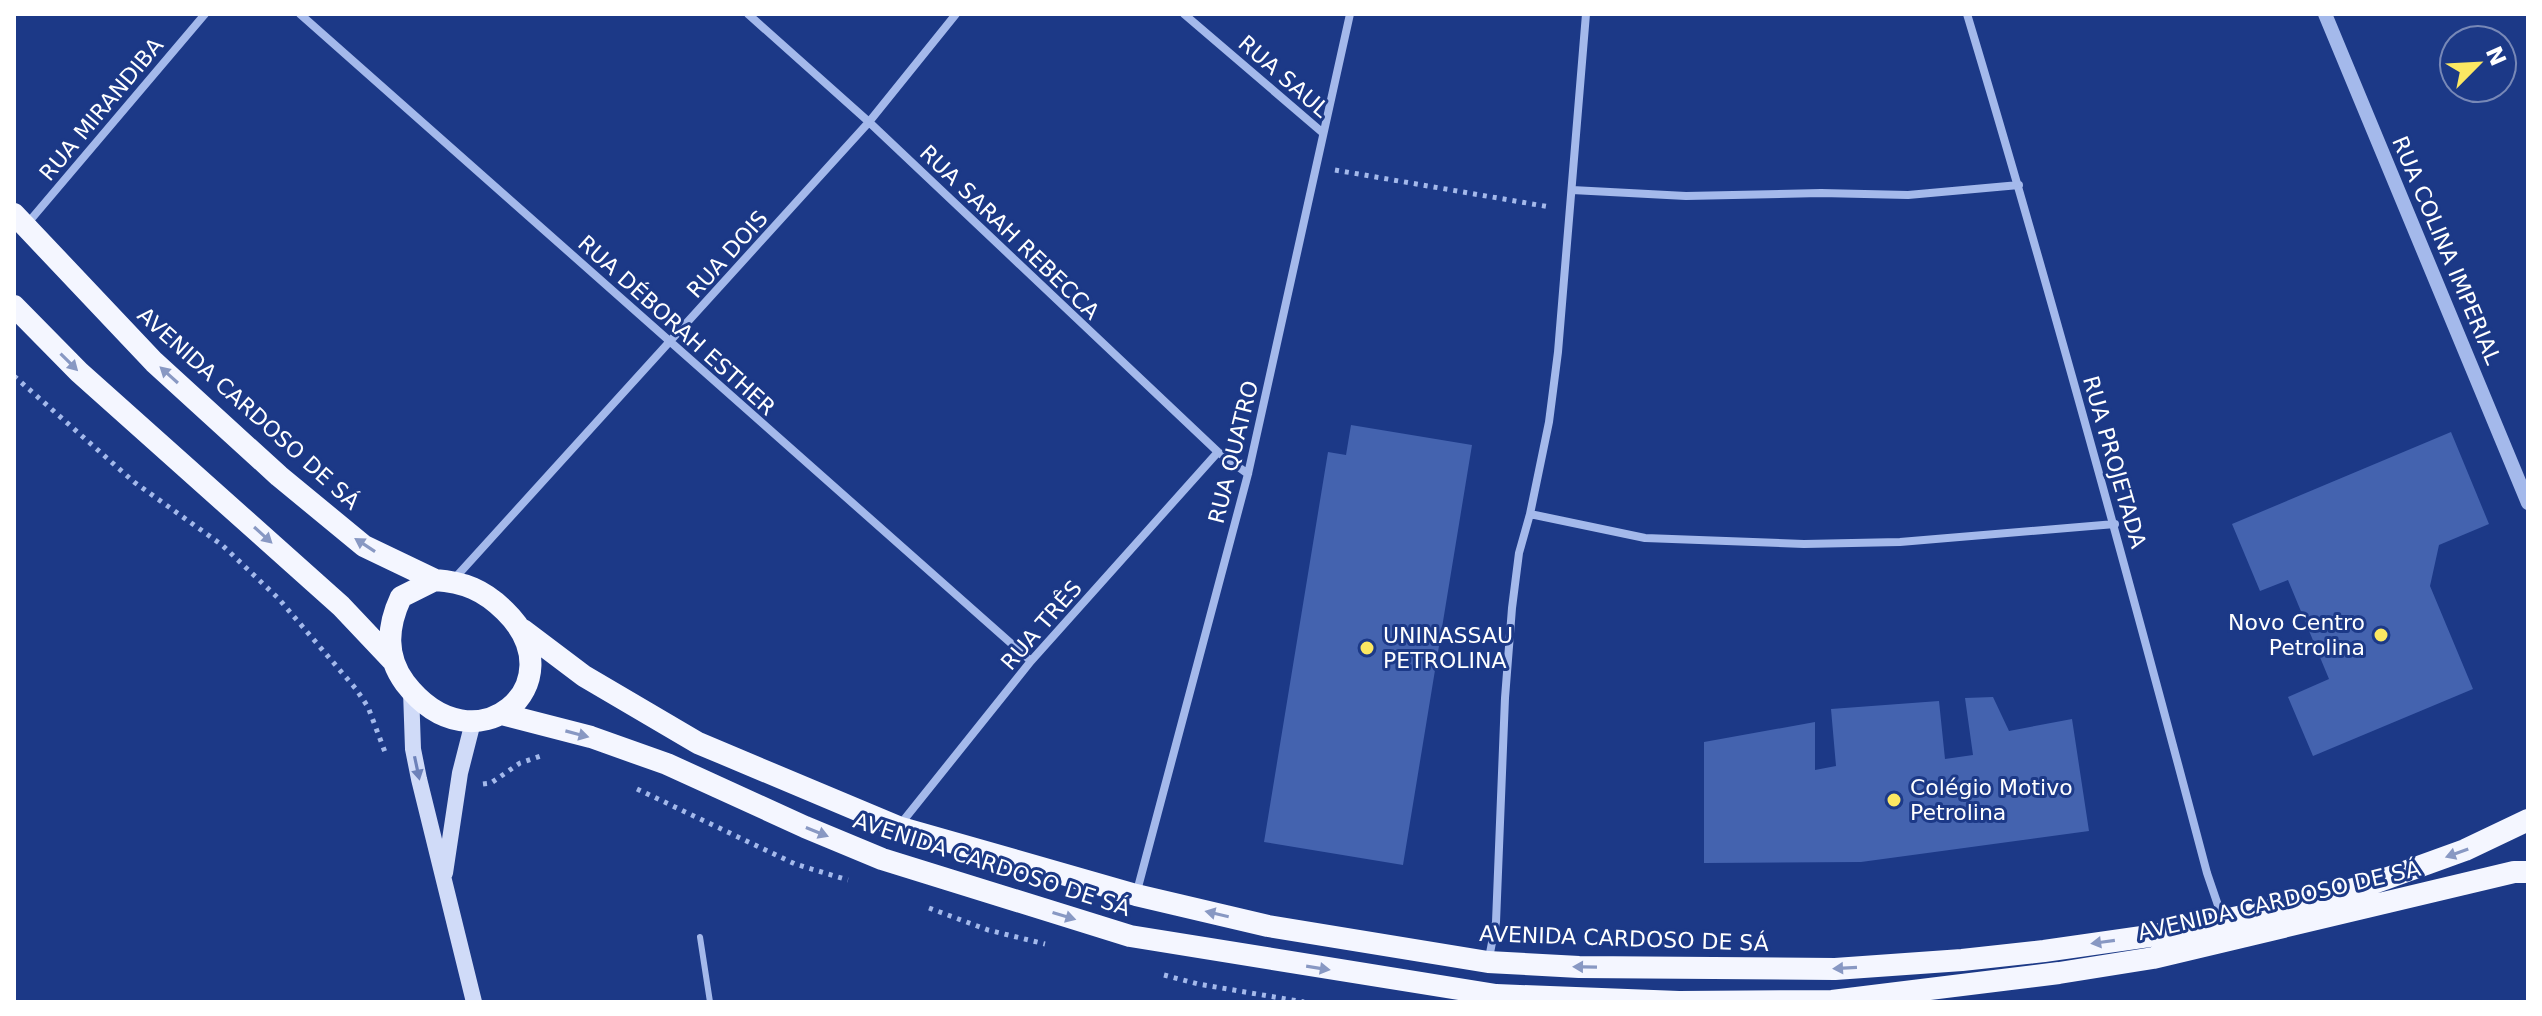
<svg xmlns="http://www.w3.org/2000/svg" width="2542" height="1016" viewBox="0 0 2542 1016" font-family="'DejaVu Sans',sans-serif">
	<rect width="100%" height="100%" fill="#1c3987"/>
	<path fill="#4463af" d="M1351,425L1472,445L1403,865L1264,842L1328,452L1346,455Z
		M2451,432L2489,524L2439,545L2430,586L2473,689L2313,756L2288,697L2329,679L2288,580L2260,591L2232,524Z
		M1993,697L2009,731L2072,719L2089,831L1861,862L1704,863V742L1815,722V770L1836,766L1831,709L1939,701L1945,759L1973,755L1965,698Z"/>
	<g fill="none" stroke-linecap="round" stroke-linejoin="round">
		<path stroke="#a4b9eb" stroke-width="5" stroke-dasharray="4 6" stroke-linecap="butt" d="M1335,170L1550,207
			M14,376L134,482L222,545L278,598L356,689L368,707L385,752
			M483,784L491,783L520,763L541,756
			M637,789L795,864L848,880
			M929,908L988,930L1045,944
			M1164,975L1198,984L1304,1002"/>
		<path stroke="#a4b9eb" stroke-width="6" d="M700,937L710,1002"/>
		<path stroke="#a4b9eb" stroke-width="8" d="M300,14L1031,661
			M748,14L869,122L1218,452L1248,474
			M1184,14L1323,133
			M1967,14C2053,299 2131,586 2207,873L2222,917
			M1572,190L1686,196L1821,193L1908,195L2019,185
			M27,224L205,14
			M1530,514L1645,538L1804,544L1900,542L2115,524
			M455,578L869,122L956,14
			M899,826L1031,661L1218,452
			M1137,891L1248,474L1350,14
			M1489,958L1496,922L1505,698L1512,608L1519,553L1530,514L1549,422L1558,352L1586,14"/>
		<path stroke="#a4b9eb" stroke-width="14" d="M2325,14L2528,503"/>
		<path stroke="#d0dbf8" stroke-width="16" d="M411,691L413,749L419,779L474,1002
			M445,873L460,773L473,722"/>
		<path stroke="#f4f6ff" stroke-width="22" d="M14,214L154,362L279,476L364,546L435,580
			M14,306L79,372L341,606L393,661
			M435,580C464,582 484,590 505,611C579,683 475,774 405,683C385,656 387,627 401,597Z
			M523,630L584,676L698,743L898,827L1136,895L1268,926L1488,962L1579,967L1835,969L1962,960L2044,951L2156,935L2306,902L2371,884L2465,850L2528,820
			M502,714L591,737L667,764L805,827L882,859L1130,936L1496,995L1679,1002L1832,1001L2059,973L2153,958L2514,872H2528"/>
	</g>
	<defs><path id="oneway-solid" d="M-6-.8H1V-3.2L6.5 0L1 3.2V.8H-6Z" transform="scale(2)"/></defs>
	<g fill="#8898c3">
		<use href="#oneway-solid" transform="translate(69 362) rotate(45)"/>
		<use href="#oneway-solid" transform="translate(169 375) rotate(-138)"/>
		<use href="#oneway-solid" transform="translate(263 535) rotate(42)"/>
		<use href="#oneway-solid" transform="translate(365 545) rotate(-147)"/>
		<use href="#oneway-solid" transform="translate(577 734) rotate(15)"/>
		<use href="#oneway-solid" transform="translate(817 832) rotate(22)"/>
		<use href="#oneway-solid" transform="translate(2457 853) rotate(160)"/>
		<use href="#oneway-solid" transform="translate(1217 914) rotate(-167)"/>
		<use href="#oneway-solid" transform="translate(1064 916) rotate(17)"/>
		<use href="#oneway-solid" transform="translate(2103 942) rotate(172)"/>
		<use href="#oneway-solid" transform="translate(1585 967) rotate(-179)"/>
		<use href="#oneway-solid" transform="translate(1318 968) rotate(9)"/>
		<use href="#oneway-solid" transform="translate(1845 968) rotate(177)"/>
	</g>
	<use fill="#6d82ba" href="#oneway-solid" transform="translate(417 768) rotate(78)"/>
	<g fill="#fce862" stroke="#1c3987" stroke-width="3">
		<circle cx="2381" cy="635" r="8"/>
		<circle cx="1367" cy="648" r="8"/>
		<circle cx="1894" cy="800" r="8"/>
	</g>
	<g text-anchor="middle" stroke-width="6" stroke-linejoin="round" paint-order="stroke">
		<g font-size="22" fill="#fff" stroke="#1c3987">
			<text transform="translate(1284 76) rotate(41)" y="8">RUA SAUL</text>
			<text transform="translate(101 109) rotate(-50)" y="8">RUA MIRANDIBA</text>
			<text transform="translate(1010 232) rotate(44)" y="8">RUA SARAH REBECCA</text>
			<text transform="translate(2447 250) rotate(67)" y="8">RUA COLINA IMPERIAL</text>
			<text transform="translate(727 254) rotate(-48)" y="8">RUA DOIS</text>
			<text transform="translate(677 325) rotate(42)" y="8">RUA DÉBORAH ESTHER</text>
			<text transform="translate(249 408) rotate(42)" y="8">AVENIDA CARDOSO DE SÁ</text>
			<text transform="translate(1233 452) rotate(-76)" y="8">RUA QUATRO</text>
			<text transform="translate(2115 462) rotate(74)" y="8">RUA PROJETADA</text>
			<text transform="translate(1041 625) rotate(-49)" y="8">RUA TRÊS</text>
			<text transform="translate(992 864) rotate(18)" y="8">AVENIDA CARDOSO DE SÁ</text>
			<text transform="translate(2279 900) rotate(-13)" y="8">AVENIDA CARDOSO DE SÁ</text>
			<text transform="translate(1624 938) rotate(2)" y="8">AVENIDA CARDOSO DE SÁ</text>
		</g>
		<g font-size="22" fill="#fff" stroke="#1c3987" text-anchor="start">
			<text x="2365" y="630" text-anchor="end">Novo Centro<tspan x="2365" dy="25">Petrolina</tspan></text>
			<text x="1383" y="643">UNINASSAU<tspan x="1383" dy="25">PETROLINA</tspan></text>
			<text x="1910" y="795">Colégio Motivo<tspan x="1910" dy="25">Petrolina</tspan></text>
		</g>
	</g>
	<rect width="2542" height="1016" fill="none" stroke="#ffffff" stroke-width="32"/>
	<g transform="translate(2478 64) rotate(66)"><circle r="38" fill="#1c3987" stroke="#7788b7" stroke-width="2"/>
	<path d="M0-6L14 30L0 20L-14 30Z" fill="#fce862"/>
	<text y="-12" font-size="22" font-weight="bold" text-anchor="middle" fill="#ffffff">N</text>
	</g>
</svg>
